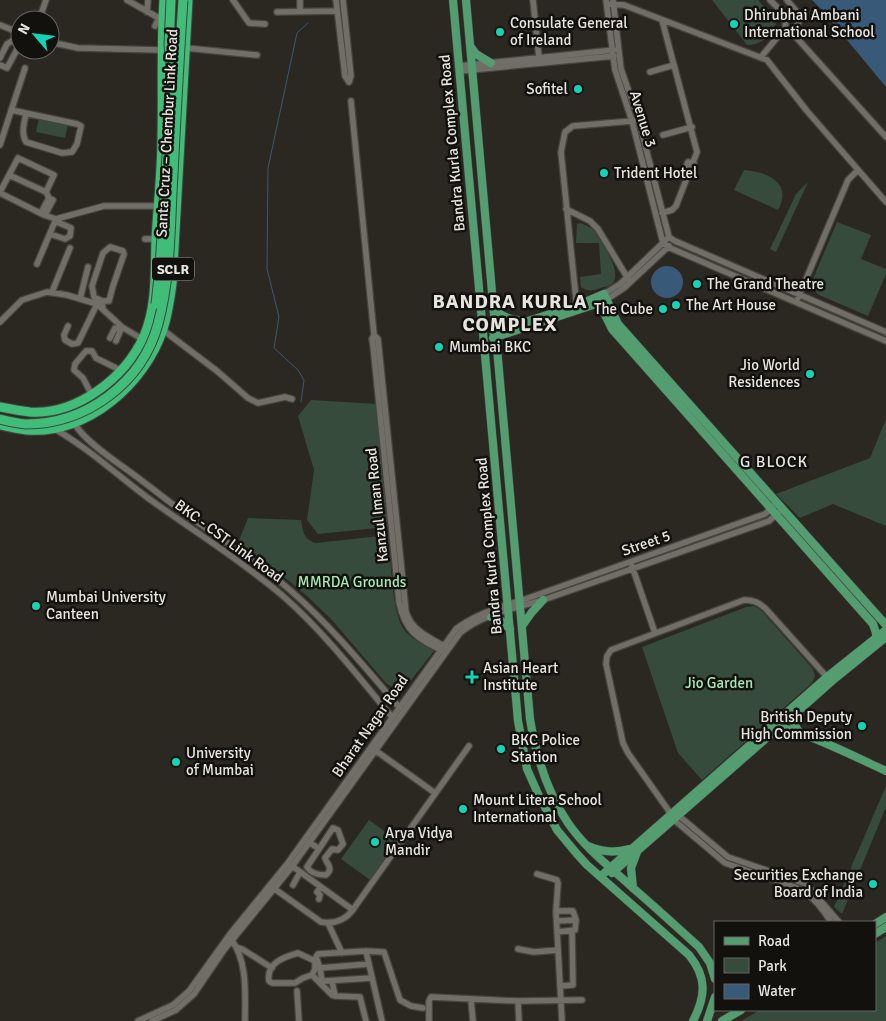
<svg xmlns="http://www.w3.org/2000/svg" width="886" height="1021" viewBox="0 0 886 1021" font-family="Signika,sans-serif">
	<rect width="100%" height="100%" fill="#2a2821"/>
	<path fill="#364b3b" d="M712,0H758L776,21C775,34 761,45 747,45Z
		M39,118L68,124L65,138L36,132Z
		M744,170C767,172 793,182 778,210L734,190Z
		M808,182L776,252L770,249L796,194Z
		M837,222L871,235L861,259L886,269V274L868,316L819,295L814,290L813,279Z
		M581,223L593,229L597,234C603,244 620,270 614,281C612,286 605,287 600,288C593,291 588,292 581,287L580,277L601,274L599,243H576L577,224Z
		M311,400L377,404L388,525L386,527L318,534L307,520L314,470L298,416Z
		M886,419V526L833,504L800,518L776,494L870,458Z
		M248,518L301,520C303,532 304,540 316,543L389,535C391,559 391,613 405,631C413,640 424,645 434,651L401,693L386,683L331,619L308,597L266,562L238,543Z
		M754,606L761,610L813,669L815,676L812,683L702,780L678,753L642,647L746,607Z
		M886,786V807L842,914L834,907Z
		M369,820L398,841L370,880L341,859Z
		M886,936V1021H741L760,1010H875V943Z"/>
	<path fill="#395978" d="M812,0H886V87L823,11Z
		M651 282a16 16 0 1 1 32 0a16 16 0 1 1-32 0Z"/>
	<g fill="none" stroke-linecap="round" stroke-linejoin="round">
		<path stroke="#395978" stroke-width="1" d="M301,402L304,380L298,370L274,348L279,317L267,269L268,168L297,33L308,23"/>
		<g stroke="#45443d" stroke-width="8">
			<path id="minor" d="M127,0L157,17L163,18
				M233,0L249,23L265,24
				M336,0L345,76L349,82
				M343,0L351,76L349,82
				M533,0L539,58
				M606,0L615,70L632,121L663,243L668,247L886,341
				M613,0L621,69L638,118L669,237
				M787,0L801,17L795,31V36L886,137
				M607,4L624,5L767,60L807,111L886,202
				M300,11V0
				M147,12L148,0
				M277,12L337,11
				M39,20L46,0
				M662,20L697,152L676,206L672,210L662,213
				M0,25L20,33
				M155,26L159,18
				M50,42L78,48L161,50L186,48L257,55
				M761,57L785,28C788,16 778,8 770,0
				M0,58L7,44L12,41L20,44
				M0,65L7,68L20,44
				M459,66L614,50
				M460,71L614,56
				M650,72L674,65
				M351,101L374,335L372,339L373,345L399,602C405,632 417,638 443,651
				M11,110L77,124L81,126L77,144L72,152L62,153L26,142C21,134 24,123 26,114
				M663,135L692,127
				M0,145L25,68
				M687,179L682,176L688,162L694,163
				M0,192L9,175
				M0,193L44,215L56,219L104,206H158
				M566,209L590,221L598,229L630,282
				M41,213L49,198
				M45,215L53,200L49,198L46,192L54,175L18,158L9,175L46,192
				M50,234L65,239L70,236L71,228L55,221
				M145,239H156
				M37,264L56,219
				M52,292L70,248
				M604,294L620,284L669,237L675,241L886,332
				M798,298L848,180L858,170
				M80,299L88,267
				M606,300L624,288L669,246
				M102,301H109L113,286L124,254L123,251L110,247L103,253L92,286L94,297L102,301L103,309
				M577,309L561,152L565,132L573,126L632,121L638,118
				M0,322L22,300L47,292L67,295L97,304L122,327L142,339
				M68,326L64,335L65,340L72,344L78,343L97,304
				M163,330L217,371L248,398L258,403L285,397L292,399
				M374,335L378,339L406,612C412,631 430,638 446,647
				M110,338L115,328L121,330
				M116,341L122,327
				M92,395L83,378L74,370L75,364L86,351H92L96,358L120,370
				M74,422C80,438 119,464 133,474C153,489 172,504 191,518C225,541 259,563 290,590C330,625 364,666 399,707
				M53,428C87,447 117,475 148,498C192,530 241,560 283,596C324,632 357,675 392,717
				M632,566L655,633
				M372,748L435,793
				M671,814L628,753L623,743L606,664L607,656L611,650L744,600C753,600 758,602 765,608L827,677
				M678,815L728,857L806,884L839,922
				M673,819L725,863L803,890C815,899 823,909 831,922
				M309,842L319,849L307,867C311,874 319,875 326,875C334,868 327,865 325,858L332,849L338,850L343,844L338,830L333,828L319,849
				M292,866L353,910
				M537,874L557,880L558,883L556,912L562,1021
				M293,885L300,872
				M272,887L321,922C333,924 344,921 352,911L469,746
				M319,899L320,895L317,892L321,887
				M556,911H573L576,920L575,930L557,932
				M557,921L576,920
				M328,923L342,953
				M231,939C248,962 245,993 245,1021
				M236,947L242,949L272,968
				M518,949L534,952L558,950
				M366,951L382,1021
				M298,953L315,961V969L312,975L303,978L295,983H272L269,981C266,963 284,957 298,953Z
				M369,964L320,968L316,957L318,954L366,951L384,952L400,1000L411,1006L423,1008
				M320,968L322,981H324L372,978
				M312,975L332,995
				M332,981L335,996L360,997L366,1021
				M560,986L573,985L572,931
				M297,991L299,1021
				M471,1000L473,1021
				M518,1001L519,1021
				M138,1021L173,1005L189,991L230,934L287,864L456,629C474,615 498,607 520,601L765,514L777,503
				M152,1021L176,1010L194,994L224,950L291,868L460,633C483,614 516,608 543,600L769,521L779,512
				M429,1021V1001L431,997L518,1001L582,1000"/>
		</g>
		<g stroke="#45443d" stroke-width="9">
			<path id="major" d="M453,0L518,721L527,769L539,796L557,830L577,854L587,865L689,955C707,977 706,996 693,1021
				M466,0L530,719C536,756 547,792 568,823C586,849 610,867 633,888C655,907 677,927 699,947L710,963L715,979
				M471,47L476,54L491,63
				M599,297L602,309L612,329L873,624L876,633V638
				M493,307C502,318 512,320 524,321
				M493,332L576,306L604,294L618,324L886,625
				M493,338L605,301
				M491,617L500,620L510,629
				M522,626L532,612L543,600
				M799,732L793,722L796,713L832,681L886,637
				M588,846C603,852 614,853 630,849
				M612,873L778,728C795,726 866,762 886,771
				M601,876L827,677L886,630
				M633,888L631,868L637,852
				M875,924L886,917
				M875,934L886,927
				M707,1021L715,997
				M722,1021L741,1010"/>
		</g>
		<g stroke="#45443d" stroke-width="11">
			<path id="highway" d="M0,407C10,409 20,411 30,412C77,415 125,378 144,336C157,306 155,271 156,239C158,205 162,170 162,136C163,91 161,46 164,0
				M0,425C9,427 18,429 27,430C87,435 145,384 163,329C168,314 170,299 172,284L188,0"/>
		</g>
		<use href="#minor" stroke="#706e66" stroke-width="5.5"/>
		<use href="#major" stroke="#539d71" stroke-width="8"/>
		<use href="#highway" stroke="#40bd79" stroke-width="9"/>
		<g stroke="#45443d" stroke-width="11" stroke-linecap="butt">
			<path id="highway-bridge" d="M156,304L160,267L172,74L169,45L171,0
				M0,419C8,421 17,423 26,424C86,424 142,383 158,324C171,276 170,223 173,174C176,116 179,58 183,0"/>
		</g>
		<use href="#highway-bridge" stroke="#40bd79" stroke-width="9"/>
	</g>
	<g fill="#11d5b4" stroke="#12110e" stroke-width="2">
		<circle cx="734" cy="24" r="5"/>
		<circle cx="500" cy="32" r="5"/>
		<circle cx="578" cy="89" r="5"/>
		<circle cx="604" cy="173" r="5"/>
		<circle cx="697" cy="284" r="5"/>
		<circle cx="676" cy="305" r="5"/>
		<circle cx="663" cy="309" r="5"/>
		<circle cx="439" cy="347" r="5"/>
		<circle cx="810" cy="374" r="5"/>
		<circle cx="36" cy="606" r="5"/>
		<path d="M469.5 669.5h5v5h5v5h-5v5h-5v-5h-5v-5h5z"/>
		<circle cx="862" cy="726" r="5"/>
		<circle cx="501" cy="749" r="5"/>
		<circle cx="176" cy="762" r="5"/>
		<circle cx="463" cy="809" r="5"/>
		<circle cx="375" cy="842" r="5"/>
		<circle cx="873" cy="884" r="5"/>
	</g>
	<g text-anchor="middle" stroke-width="5" stroke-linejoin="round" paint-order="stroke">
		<rect fill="#12110e" stroke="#a6a5a0" stroke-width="1" x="152" y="257.5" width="42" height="23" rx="4"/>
		<g font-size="14" font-weight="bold" fill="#e5e4df">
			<text x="173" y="274">SCLR</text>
		</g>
		<g font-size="15" fill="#e5e4df" stroke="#12110e" text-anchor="start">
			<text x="744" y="20">Dhirubhai Ambani<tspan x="744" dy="17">International School</tspan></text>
			<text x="510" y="28">Consulate General<tspan x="510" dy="17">of Ireland</tspan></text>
			<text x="568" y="94" text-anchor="end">Sofitel</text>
			<text x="614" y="178">Trident Hotel</text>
			<text x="707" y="289">The Grand Theatre</text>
			<text x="686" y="310">The Art House</text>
			<text x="653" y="314" text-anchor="end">The Cube</text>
			<text x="449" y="352">Mumbai BKC</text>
			<text x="800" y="370" text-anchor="end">Jio World<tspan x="800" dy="17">Residences</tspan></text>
			<text x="46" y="602">Mumbai University<tspan x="46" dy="17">Canteen</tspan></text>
			<text x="483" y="673">Asian Heart<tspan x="483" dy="17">Institute</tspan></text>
			<text x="852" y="722" text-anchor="end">British Deputy<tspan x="852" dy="17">High Commission</tspan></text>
			<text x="511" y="745">BKC Police<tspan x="511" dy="17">Station</tspan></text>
			<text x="186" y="758">University<tspan x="186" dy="17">of Mumbai</tspan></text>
			<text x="473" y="805">Mount Litera School<tspan x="473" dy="17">International</tspan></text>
			<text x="385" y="838">Arya Vidya<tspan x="385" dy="17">Mandir</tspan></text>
			<text x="863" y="880" text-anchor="end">Securities Exchange<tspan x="863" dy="17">Board of India</tspan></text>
		</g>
		<g font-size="15" fill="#e5e4df" stroke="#12110e">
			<text transform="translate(643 119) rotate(73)" y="5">Avenue 3</text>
			<text transform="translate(167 133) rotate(-87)" y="5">Santa Cruz – Chembur Link Road</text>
			<text transform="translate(452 143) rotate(-95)" y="5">Bandra Kurla Complex Road</text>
			<text transform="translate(377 505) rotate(-96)" y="5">Kanzul Iman Road</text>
			<text transform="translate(229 541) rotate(36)" y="5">BKC - CST Link Road</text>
			<text transform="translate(646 543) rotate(-19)" y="5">Street 5</text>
			<text transform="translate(489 546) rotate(-95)" y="5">Bandra Kurla Complex Road</text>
			<text transform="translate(370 726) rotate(-55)" y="5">Bharat Nagar Road</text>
		</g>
		<g font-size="15" fill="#a6e7b6" stroke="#12110e">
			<text x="352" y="587">MMRDA Grounds</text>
			<text x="719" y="688">Jio Garden</text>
		</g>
		<g font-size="16" letter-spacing="1" fill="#e5e4df" stroke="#12110e">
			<text x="774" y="467">G BLOCK</text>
		</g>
		<g font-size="20" font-weight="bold" letter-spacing="1" fill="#e5e4df" stroke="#12110e">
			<text x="510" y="308">BANDRA KURLA<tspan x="510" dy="23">COMPLEX</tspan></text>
		</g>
	</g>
	<rect x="714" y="921" width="162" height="90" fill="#12110e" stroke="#666562"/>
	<rect x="724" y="937" width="25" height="8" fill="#539d71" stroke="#666562"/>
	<text x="758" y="946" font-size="15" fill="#e5e4df">Road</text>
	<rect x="724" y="958" width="25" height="15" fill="#364b3b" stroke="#666562"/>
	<text x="758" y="971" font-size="15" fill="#e5e4df">Park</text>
	<rect x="724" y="984" width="25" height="15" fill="#395978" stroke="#666562"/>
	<text x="758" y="996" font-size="15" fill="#e5e4df">Water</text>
	<g transform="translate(35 35) rotate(298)"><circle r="24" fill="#12110e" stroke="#666562"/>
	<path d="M0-4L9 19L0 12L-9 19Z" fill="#11d5b4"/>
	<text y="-8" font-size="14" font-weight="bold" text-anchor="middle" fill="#e5e4df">N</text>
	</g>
</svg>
